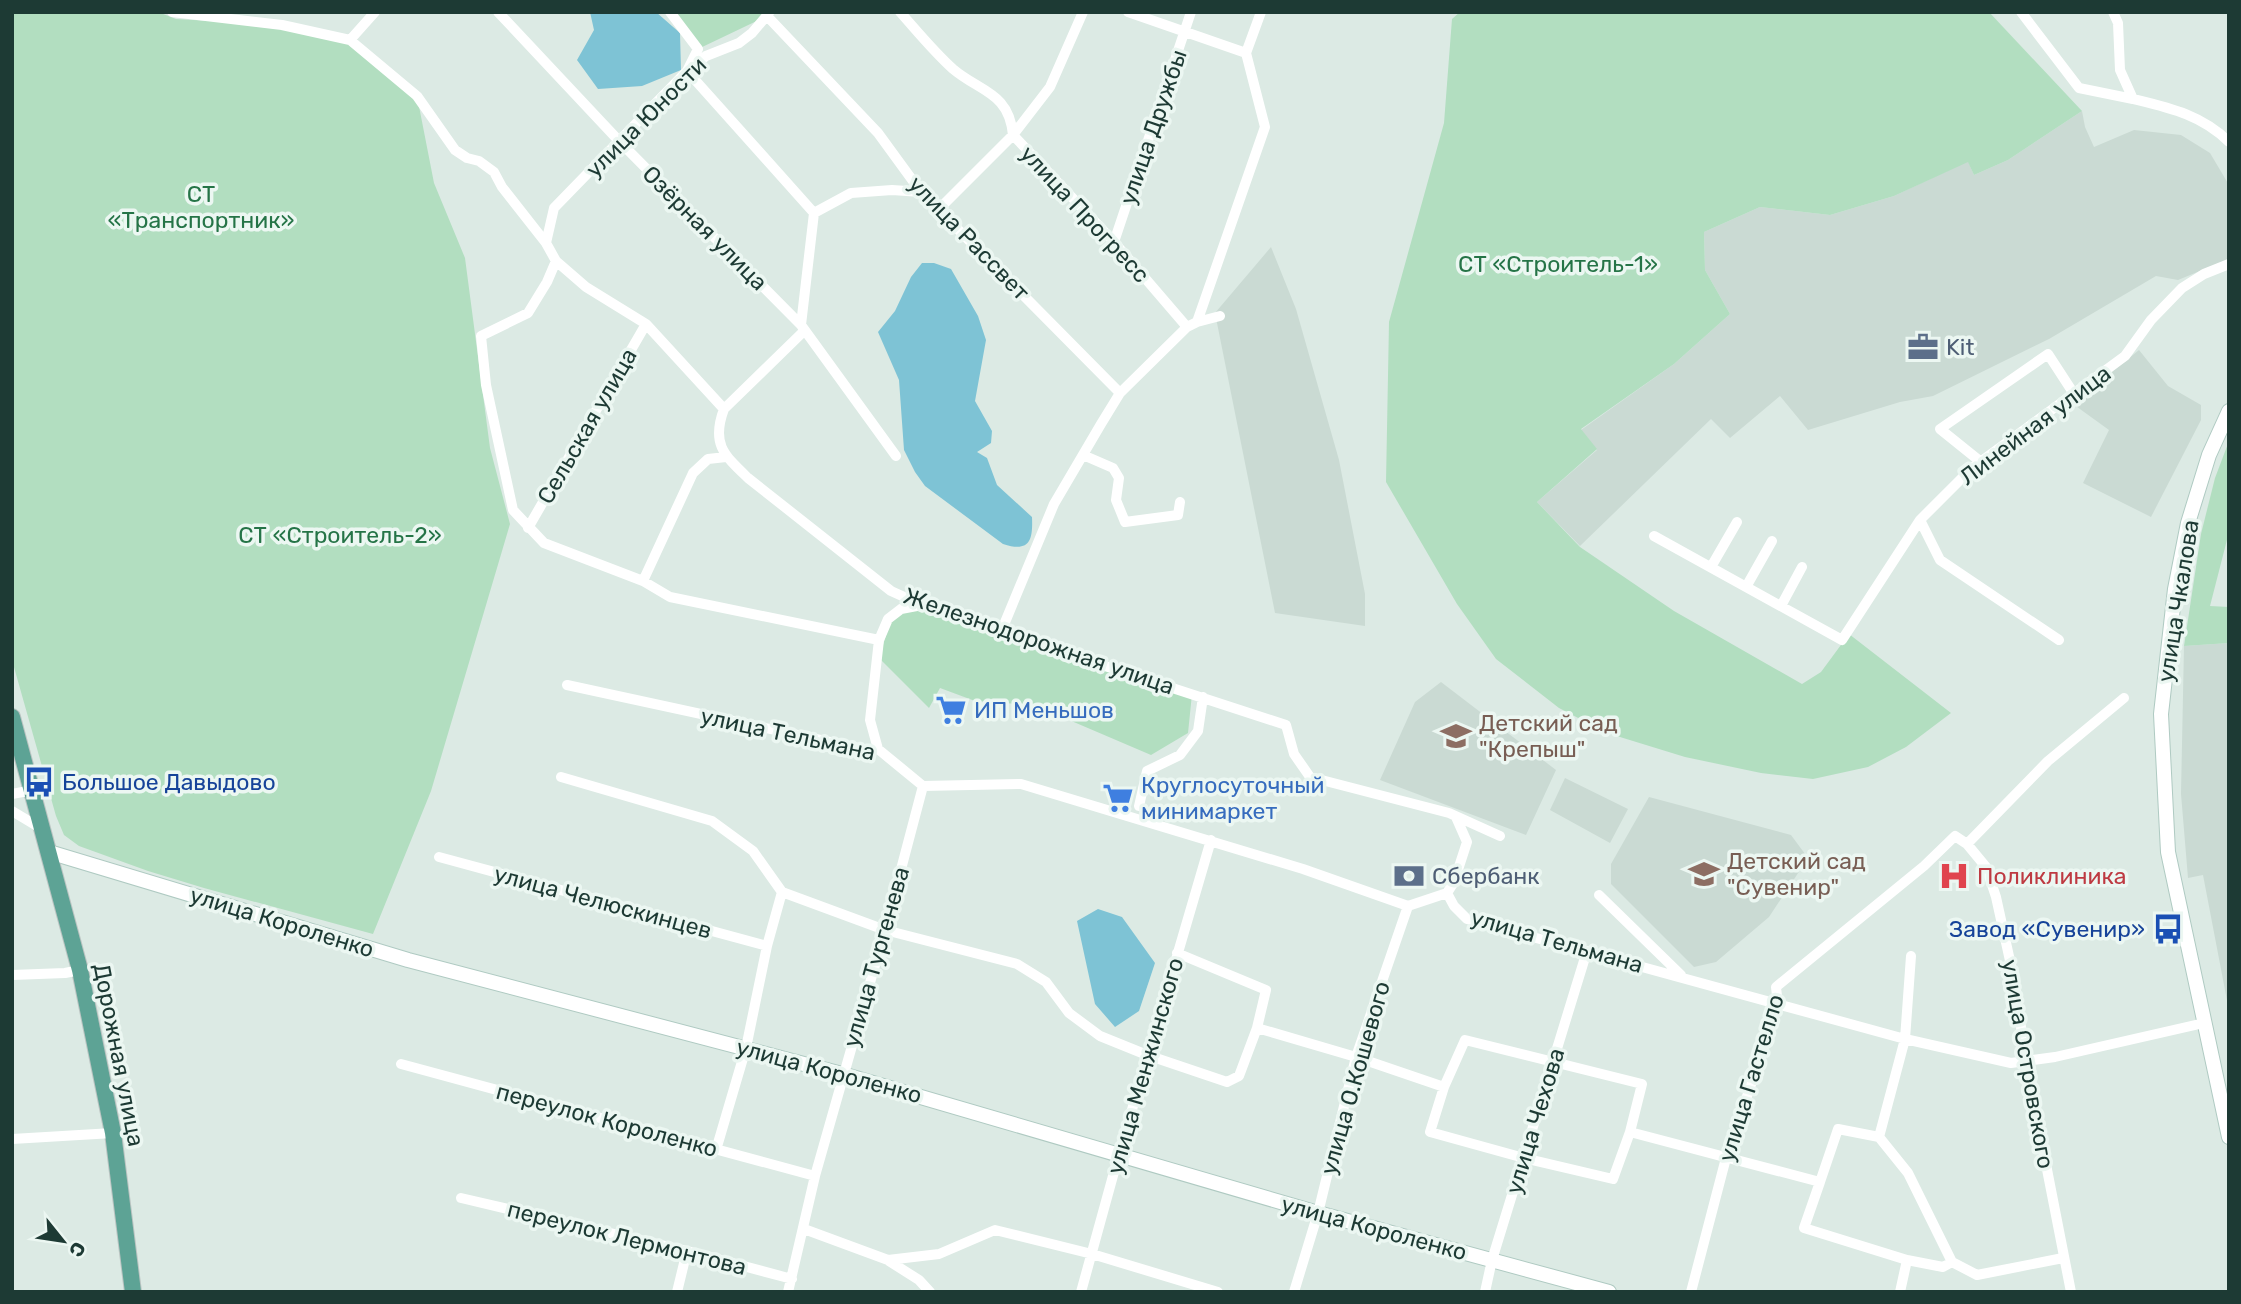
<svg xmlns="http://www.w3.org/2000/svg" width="2241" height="1304" viewBox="0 0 2241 1304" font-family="Rubik,sans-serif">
	<rect width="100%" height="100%" fill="#dceae4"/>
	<path fill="#cadad3" d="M2082,111L2085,127L2094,147L2134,130L2181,135L2210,153L2229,185V259L2178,280L2156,276L2049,339L1933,396L1900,402L1808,430L1780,396L1730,438L1711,419L1580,546L1537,502L1597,450L1581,430L1674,364L1730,314L1705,270L1704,232L1760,207L1830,215L1894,196L1968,161L1974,175L2008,160Z
		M1271,247L1296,309L1339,460L1365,594V626L1275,613L1215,313Z
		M2139,350L2168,386L2201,405V420L2151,517L2083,483L2109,430L2073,404Z
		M2229,643V1011L2203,875L2188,878L2181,794L2184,646Z
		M1441,682L1556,770L1526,835L1380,780L1415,702Z
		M1565,778L1628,809L1610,843L1550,810Z
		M1649,797L1791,835L1808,858L1769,917L1716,962L1694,967L1611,884V864Z"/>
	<path fill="#b2dec0" d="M12,12H158L176,19L282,25L350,40L417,96L434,183L465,258L490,448L510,524L431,791L373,934L204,888L148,871L79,846L64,835L56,816L12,660Z
		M670,12H770L767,16L698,49Z
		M1460,12H1989L2082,111L2008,160L1974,175L1968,162L1894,196L1830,215L1760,207L1704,232L1705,270L1730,314L1674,364L1581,429L1597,449L1537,502L1580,547L1674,611L1802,684L1821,672L1849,634L1951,713L1906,747L1868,767L1813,779L1761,773L1685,757L1607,733L1559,708L1496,659L1457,604L1386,482L1389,322L1444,123L1452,19Z
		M2229,441V532L2210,606L2229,607V643L2184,646L2201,534L2215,478Z
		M922,605L1192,694L1188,733L1151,755L1034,705L975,701L940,688L929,708L879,658L887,632L894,617Z"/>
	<path fill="#7ec3d5" d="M590,12H656L680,33L681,70L642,86L598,89L577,60L594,30Z
		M922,263H934L951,269L978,316L986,340L975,401L992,431L991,443L977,452L987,458L997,485L1032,517C1033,540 1030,553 1003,544L925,486L915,472L904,450L899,380L878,332L895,311L911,277Z
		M1098,909L1122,917L1155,963L1139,1011L1115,1027L1095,1004L1077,921Z"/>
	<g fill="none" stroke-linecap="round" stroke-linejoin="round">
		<g stroke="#afcac2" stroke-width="16">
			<path id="secondary" d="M2229,411L2209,455L2188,523L2175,589L2161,714L2168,852L2229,1137
				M49,852L408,960L842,1074L1318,1213L1609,1292"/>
		</g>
		<g stroke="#bbc4c2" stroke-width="18">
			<path id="primary" d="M12,717L80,970L113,1133L133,1292"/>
		</g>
		<path stroke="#fff" stroke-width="10" d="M172,12L282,25L350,40L417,96L455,150L467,158L479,161L494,172L502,187L546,243L556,261L586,287L646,324L724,409C711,444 724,455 748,478L891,591L922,605L1001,632L1286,725L1294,754L1310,777L1449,813L1500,836
			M498,12L620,142L801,325L896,456
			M670,12L698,49L687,71L814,213
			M900,12C917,31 934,52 953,69C980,92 1009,92 1013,135L1114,242L1187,327
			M1128,12L1246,53
			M2021,12L2079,88L2133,99
			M2113,12L2118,23L2120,70L2133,99C2170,108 2202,115 2229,142
			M767,16L878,133L921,192L1120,393
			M350,40L375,12
			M939,209L1013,135L1050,87L1083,12
			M1114,242L1191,12
			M546,243L554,208L687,71L706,56L739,43L752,33L769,13
			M556,261L547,282L528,313L481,336L486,385L513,510L544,543L643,581L670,597L879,640
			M1197,322L1265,127L1246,53L1261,12
			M801,325L814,213L851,193L892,190L921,192
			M724,409L804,331
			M1083,455L1113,468L1119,478L1116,500L1125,522L1178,515L1180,502
			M1981,462L1940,429L2048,354L2074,394
			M1920,520L1940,560L2059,640
			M528,528L646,324
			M1654,536L1842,640L1920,520L1972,468L2125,356L2151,320L2182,288L2204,274L2229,264
			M1711,567L1737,522
			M643,581L693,473L708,459L726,457
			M1746,587L1772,541
			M1781,606L1802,567
			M1001,632L1054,504L1101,424L1120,393L1187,327L1197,322L1220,316
			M567,685L867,750L878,749L923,786L1021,784L1303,869L1408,906L1447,893
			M878,749L870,720L879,640L888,619L901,609L922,605
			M561,777L712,821L753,851L782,892
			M12,794L33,790
			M1139,806L1147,771L1180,755L1198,731L1203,697
			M12,811L42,829
			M1967,844L1986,867L1996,897L2014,979L2026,1062L2071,1292
			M439,857L767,946
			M782,892L885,930L1017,964L1046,982L1069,1013L1100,1036L1147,1055L1227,1082L1239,1076L1257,1028
			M1447,893L1454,906L1467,919L1905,1039L2011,1063L2055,1057L2204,1023
			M1447,893L1454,882L1467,842L1456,817
			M1599,895L1681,975
			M1177,953L1266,990L1257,1028L1356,1057L1444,1087L1465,1040L1642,1084L1630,1132L1820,1182L1804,1228L1907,1260L1943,1267L1952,1262L1977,1275L2063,1258
			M12,975L65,973L80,970
			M401,1064L815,1176
			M1444,1087L1430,1132L1524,1158L1613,1179L1630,1132
			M1879,1137L1908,1173L1952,1262
			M12,1139L113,1133
			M716,1150L746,1048L767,946L782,892
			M1820,1182L1838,1129L1879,1137L1905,1039L1911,956
			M461,1198L687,1251L792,1279
			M804,1229L888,1260L939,1254L995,1230L1092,1254L1218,1292
			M889,1261L919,1280L930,1292
			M677,1292L687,1251
			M788,1292L815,1176L885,930L923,786
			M1081,1292L1119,1154L1211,840
			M1294,1292L1318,1213L1356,1057L1408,906
			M1485,1292L1492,1260L1587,951
			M1691,1292L1726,1158L1778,1005L1776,987L1924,866L1955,836L1967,844L2048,761L2124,698
			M1900,1292L1907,1260"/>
		<use href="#secondary" stroke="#fff" stroke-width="14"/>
		<use href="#primary" stroke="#5da395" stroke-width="16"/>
	</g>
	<defs>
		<g id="office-bare" transform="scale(2.415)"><path d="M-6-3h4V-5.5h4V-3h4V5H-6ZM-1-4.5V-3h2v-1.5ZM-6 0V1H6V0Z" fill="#5c6f8a" stroke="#ecf7f2" stroke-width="2.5" paint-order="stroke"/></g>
		<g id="supermarket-bare" transform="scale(2.415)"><path d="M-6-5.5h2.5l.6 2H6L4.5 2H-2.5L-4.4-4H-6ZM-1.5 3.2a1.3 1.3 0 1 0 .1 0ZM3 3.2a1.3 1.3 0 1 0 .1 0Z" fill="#3f7fe0" stroke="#ecf7f2" stroke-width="2.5" paint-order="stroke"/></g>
		<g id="school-bare" transform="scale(2.415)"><path d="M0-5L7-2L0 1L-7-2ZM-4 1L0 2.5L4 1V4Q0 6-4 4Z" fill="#8d6e63" stroke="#ecf7f2" stroke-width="2.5" paint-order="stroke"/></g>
		<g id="bus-bare" transform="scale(2.415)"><path d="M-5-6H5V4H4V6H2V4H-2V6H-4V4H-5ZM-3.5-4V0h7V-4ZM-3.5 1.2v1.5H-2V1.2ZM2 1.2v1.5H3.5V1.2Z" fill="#1a4fb4" stroke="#ecf7f2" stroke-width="2.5" paint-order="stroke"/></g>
		<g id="bank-bare" transform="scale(2.415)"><path d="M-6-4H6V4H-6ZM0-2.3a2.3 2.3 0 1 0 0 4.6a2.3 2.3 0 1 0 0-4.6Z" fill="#5c6f8a" stroke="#ecf7f2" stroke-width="2.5" paint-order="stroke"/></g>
		<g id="hospital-bare" transform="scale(2.415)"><path d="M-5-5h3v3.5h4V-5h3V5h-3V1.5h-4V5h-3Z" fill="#e0444e" stroke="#ecf7f2" stroke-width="2.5" paint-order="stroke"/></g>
	</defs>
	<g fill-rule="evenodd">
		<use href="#office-bare" x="1923" y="347"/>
		<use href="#supermarket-bare" x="951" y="710"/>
		<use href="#school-bare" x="1456" y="736"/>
		<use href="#bus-bare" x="39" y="782"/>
		<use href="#supermarket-bare" x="1118" y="798"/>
		<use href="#school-bare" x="1704" y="874"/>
		<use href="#bank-bare" x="1409" y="876"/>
		<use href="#hospital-bare" x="1954" y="876"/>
		<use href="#bus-bare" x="2168" y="929"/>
	</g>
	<g text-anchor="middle" stroke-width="7" stroke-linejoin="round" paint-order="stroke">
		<g font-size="23" fill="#1d3a34" stroke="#ecf7f2">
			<text transform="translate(646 117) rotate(-45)" y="8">улица Юности</text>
			<text transform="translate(1153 127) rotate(-71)" y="8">улица Дружбы</text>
			<text transform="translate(1085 214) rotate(47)" y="8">улица Прогресс</text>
			<text transform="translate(705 228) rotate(45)" y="8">Озёрная улица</text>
			<text transform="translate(969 238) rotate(46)" y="8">улица Рассвет</text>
			<text transform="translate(2035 425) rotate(-37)" y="8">Линейная улица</text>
			<text transform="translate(587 426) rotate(-60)" y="8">Сельская улица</text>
			<text transform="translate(2178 601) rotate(-81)" y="8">улица Чкалова</text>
			<text transform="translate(1039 641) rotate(19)" y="8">Железнодорожная улица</text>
			<text transform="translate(788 734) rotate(12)" y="8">улица Тельмана</text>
			<text transform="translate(603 902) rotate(15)" y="8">улица Челюскинцев</text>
			<text transform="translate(282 922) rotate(17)" y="8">улица Короленко</text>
			<text transform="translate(1557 941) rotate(16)" y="8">улица Тельмана</text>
			<text transform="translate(876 957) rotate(-74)" y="8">улица Тургенева</text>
			<text transform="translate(119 1055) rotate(79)" y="8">Дорожная улица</text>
			<text transform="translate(2028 1064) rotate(80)" y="8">улица Островского</text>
			<text transform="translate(1145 1066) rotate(-74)" y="8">улица Менжинского</text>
			<text transform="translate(829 1071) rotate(15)" y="8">улица Короленко</text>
			<text transform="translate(1355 1078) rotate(-74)" y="8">улица О.Кошевого</text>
			<text transform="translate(1751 1078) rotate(-73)" y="8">улица Гастелло</text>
			<text transform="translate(607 1120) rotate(15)" y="8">переулок Короленко</text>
			<text transform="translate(1535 1121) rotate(-73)" y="8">улица Чехова</text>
			<text transform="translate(1374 1228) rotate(15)" y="8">улица Короленко</text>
			<text transform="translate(627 1238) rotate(14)" y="8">переулок Лермонтова</text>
		</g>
		<g font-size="23" fill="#257447" stroke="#ecf7f2">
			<text x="201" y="202">СТ<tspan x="201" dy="26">«Транспортник»</tspan></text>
			<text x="1558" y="272">СТ «Строитель-1»</text>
			<text x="340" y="543">СТ «Строитель-2»</text>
		</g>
		<g font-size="23" fill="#4e5e75" stroke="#ecf7f2" text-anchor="start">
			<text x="1946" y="355">Kit</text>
			<text x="1432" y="884">Сбербанк</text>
		</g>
		<g font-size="23" fill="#366cbe" stroke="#ecf7f2" text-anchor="start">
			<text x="974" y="718">ИП Меньшов</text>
			<text x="1141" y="793">Круглосуточный<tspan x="1141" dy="26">минимаркет</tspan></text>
		</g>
		<g font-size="23" fill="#785e54" stroke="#ecf7f2" text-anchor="start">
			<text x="1479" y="731">Детский сад<tspan x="1479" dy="26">"Крепыш"</tspan></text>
			<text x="1727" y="869">Детский сад<tspan x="1727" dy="26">"Сувенир"</tspan></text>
		</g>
		<g font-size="23" fill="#164399" stroke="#ecf7f2" text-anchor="start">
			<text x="62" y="790">Большое Давыдово</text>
			<text x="2145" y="937" text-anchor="end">Завод «Сувенир»</text>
		</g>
		<g font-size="23" fill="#be3a42" stroke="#ecf7f2" text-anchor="start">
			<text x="1977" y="884">Поликлиника</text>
		</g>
	</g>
	<rect width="2241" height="1304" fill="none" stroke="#1d3a34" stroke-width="28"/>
	<g transform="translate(63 1241) rotate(120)" stroke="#ecf7f2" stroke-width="5" paint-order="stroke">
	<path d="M0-5L12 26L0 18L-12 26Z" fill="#1d3a34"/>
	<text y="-10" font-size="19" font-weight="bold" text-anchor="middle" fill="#1d3a34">С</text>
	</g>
</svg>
